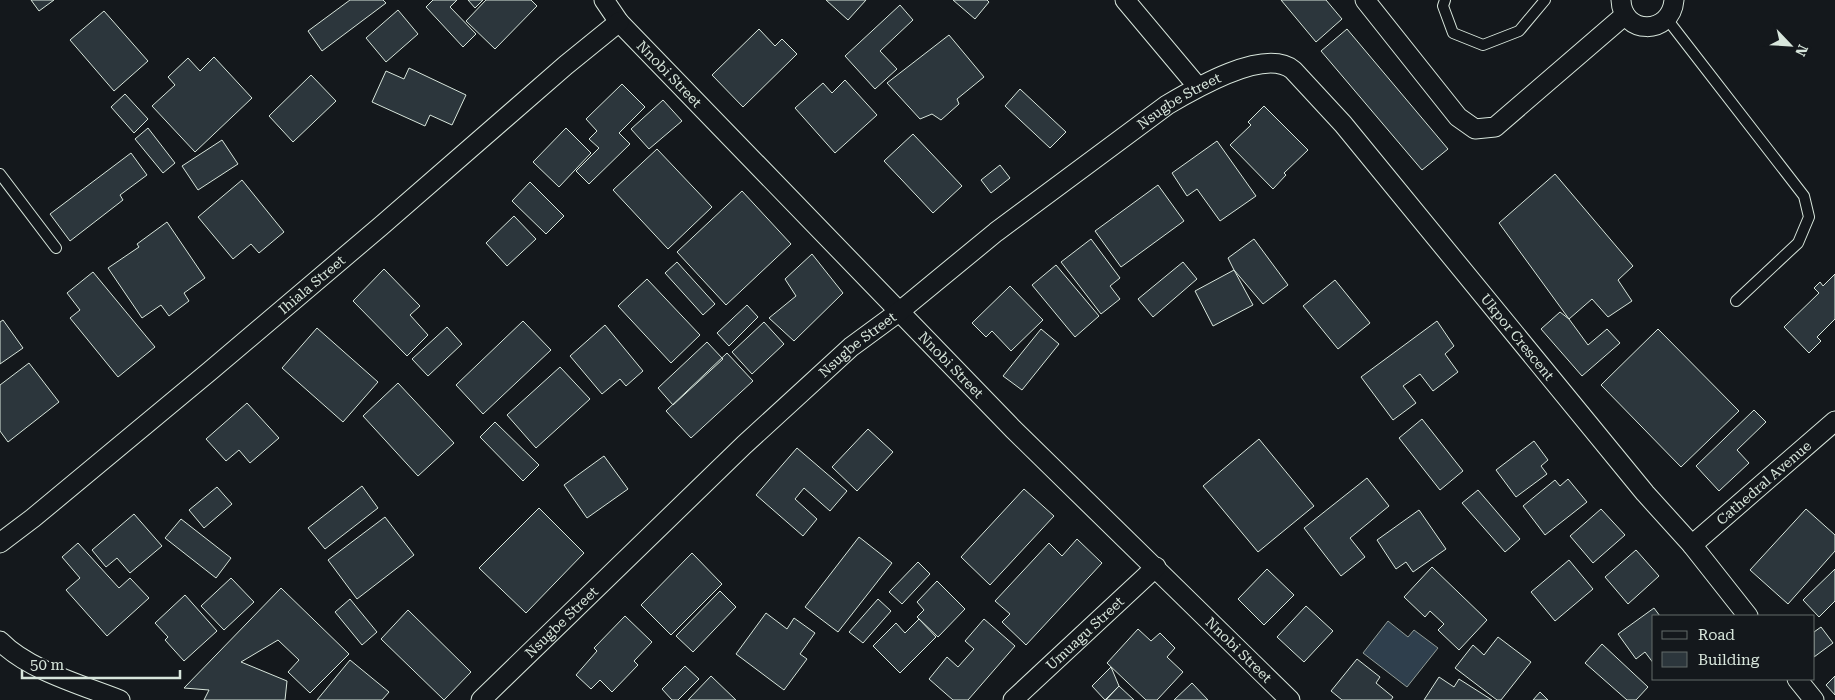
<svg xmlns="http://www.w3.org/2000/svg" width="1835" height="700" viewBox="0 0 1835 700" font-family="'Roboto Serif',serif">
	<rect width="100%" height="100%" fill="#14181c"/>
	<path fill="#2f3f4d" stroke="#939e99" d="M1388,621L1408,637L1414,630L1438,648L1407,687L1363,653Z"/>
	<path fill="#2c363c" stroke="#d8e6dc" d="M31,0H54L39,11Z
		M350,0H383L386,3L322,51L308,31Z
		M433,0H457L450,7L476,34L463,47L426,7Z
		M468,0H483L475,8Z
		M486,0H531L537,6L495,49L466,21Z
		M826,0H866L848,20Z
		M953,0H987L989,2L975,19Z
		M1281,0H1326L1342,19L1316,42Z
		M900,5L913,20L880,51L897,69L875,89L845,56Z
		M398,10L418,34L386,62L366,38Z
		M104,11L148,61L114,91L70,40Z
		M759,29L775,46L782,39L797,54L743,107L712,75Z
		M1347,29L1448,149L1422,170L1321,51Z
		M949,35L984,77L957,99L959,104L941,120L932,114L920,119L887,83Z
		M214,57L252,98L195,152L152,106L175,85L168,77L188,58L200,71Z
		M409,68L466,95L452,125L430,115L425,126L372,102L386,71L404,79Z
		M311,75L336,101L293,142L269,116Z
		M845,80L877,115L835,153L795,108L823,83L832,93Z
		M622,84L645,107L619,133L630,144L589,184L576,171L599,148L589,139L597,131L586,119Z
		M1020,89L1066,132L1050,148L1005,106Z
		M125,94L148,119L134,133L111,107Z
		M663,100L682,121L649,149L631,129Z
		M1264,106L1308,150L1284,173L1286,175L1273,189L1230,145L1251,125L1248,122Z
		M148,128L175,163L163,173L135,139Z
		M566,128L591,153L559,187L533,162Z
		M913,134L962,186L933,213L884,161Z
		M222,140L238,164L198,190L182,166Z
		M1217,141L1256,196L1220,221L1197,189L1187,196L1172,173Z
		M657,149L712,207L668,249L613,190Z
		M131,153L147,175L120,195L123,200L70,241L50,214Z
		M1000,165L1010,178L991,193L981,180Z
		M1555,174L1633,266L1618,280L1632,301L1608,317L1592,299L1569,319L1499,223Z
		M242,180L284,232L259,253L251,244L233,259L198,217Z
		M530,182L564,216L546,234L512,201Z
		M1158,185L1184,221L1121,267L1095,231Z
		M742,191L791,244L726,305L677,252Z
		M514,216L536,239L507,266L486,243Z
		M167,222L205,278L184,293L189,301L169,316L161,305L142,318L108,268L139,247L137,244Z
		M1091,239L1120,278L1110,286L1120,299L1101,314L1061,262Z
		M1254,239L1288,285L1263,304L1234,270L1228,258Z
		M812,254L843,293L794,341L769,318L796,296L785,279Z
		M677,262L715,304L703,315L665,273Z
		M1183,262L1197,279L1153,317L1138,299Z
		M1056,265L1099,316L1075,337L1032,285Z
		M384,269L420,306L410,315L428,335L407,356L353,301Z
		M1234,270L1253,305L1213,326L1195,291Z
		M93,272L155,347L118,377L70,318L80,310L67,293Z
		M1835,274V319L1817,337L1821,341L1809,353L1784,327L1819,293L1814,288L1820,282L1823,286Z
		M647,279L700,335L671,363L618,306Z
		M1335,280L1370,323L1338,349L1303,306Z
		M1010,286L1043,320L1011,351L992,331L986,337L972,323Z
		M747,305L758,317L729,346L717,333Z
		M1560,312L1569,319L1588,345L1607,329L1620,343L1582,376L1541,329Z
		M3,320L23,348L0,364V322Z
		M523,321L551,350L483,414L456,385Z
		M1437,321L1454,346L1445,354L1458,372L1433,391L1420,374L1403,386L1416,403L1393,420L1361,377Z
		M764,322L784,344L752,374L732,352Z
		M605,325L643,371L626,386L620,379L602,394L570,356Z
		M447,327L462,344L428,376L412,359Z
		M317,328L378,382L343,422L282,368Z
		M1041,329L1059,344L1022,390L1003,376Z
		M1658,329L1739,411L1681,467L1601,385Z
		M707,342L723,359L673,405L658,388Z
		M727,353L753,381L691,438L666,411Z
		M29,363L59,402L8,442L0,431V385Z
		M560,367L590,399L536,448L507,415Z
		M398,383L454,443L418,476L363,416Z
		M247,403L279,438L250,463L239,450L226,461L206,439Z
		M1754,410L1766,422L1737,450L1749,463L1719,491L1696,466Z
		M1422,419L1463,471L1440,490L1399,438Z
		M495,422L539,465L523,481L480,437Z
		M868,429L893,452L857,491L832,467Z
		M1259,439L1314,506L1258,552L1203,486Z
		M1534,441L1548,460L1541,466L1547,474L1516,497L1496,470Z
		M797,448L847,491L830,511L804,488L795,499L817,519L803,536L756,495Z
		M604,456L628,489L587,518L564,485Z
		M1367,478L1389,506L1350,538L1365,557L1341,576L1304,528Z
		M1568,479L1587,502L1545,535L1523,506L1555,480L1560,486Z
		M362,486L378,508L325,549L308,528Z
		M217,487L232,504L204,528L189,510Z
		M1024,489L1054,516L990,585L961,557Z
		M1478,490L1520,539L1505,552L1462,503Z
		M539,508L584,553L526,613L479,568Z
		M1601,509L1625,535L1593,563L1570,536Z
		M1806,509L1835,535V551L1788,604L1750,570Z
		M1419,510L1446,549L1413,572L1406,562L1396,569L1377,540Z
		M134,514L162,546L130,573L117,558L106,567L92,550Z
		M385,517L414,555L357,599L328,560Z
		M181,519L231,558L216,578L165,538Z
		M859,537L892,563L838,632L805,607Z
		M1077,539L1102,563L1026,645L1002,622L1010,614L995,601L1049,543L1062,556Z
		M78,543L119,588L130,578L149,598L107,636L66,590L80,578L62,557Z
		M1636,550L1659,576L1628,604L1605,577Z
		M692,553L722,584L671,635L641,605Z
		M1569,560L1593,589L1555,621L1531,592Z
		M918,562L930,574L902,604L889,592Z
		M1432,567L1487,620L1459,650L1438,630L1444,624L1430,611L1425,617L1404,597Z
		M1267,569L1294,595L1264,625L1238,599Z
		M1835,569V601L1819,617L1803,600Z
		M231,578L254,602L224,630L201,606Z
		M937,581L965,609L938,637L917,617L924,610L917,602Z
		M281,588L349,654L310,693L288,672L299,660L278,640L241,662L287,681L285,700H204L209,690L184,688Z
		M720,591L736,607L693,652L676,636Z
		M185,595L217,631L184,661L165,640L168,637L155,623Z
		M350,599L377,632L362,645L335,612Z
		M878,599L891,611L863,643L849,632Z
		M1306,606L1333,631L1304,662L1277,637Z
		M1654,608L1660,616H1654V664L1645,652L1636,659L1618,634Z
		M408,610L471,672L444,700L381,639Z
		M766,613L787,629L794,618L815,633L800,654L807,659L784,690L736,654Z
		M625,616L652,642L634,661L638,665L612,692L600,680L591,689L576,675L597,651L594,648Z
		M919,619L936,637L900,673L873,646L896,623L905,633Z
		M984,619L1015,646L968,700H953L929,679L947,657L958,667L974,649L965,641Z
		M1821,627L1833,643L1814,657V632Z
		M1138,629L1151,641L1160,633L1175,648L1167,657L1183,672L1157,700H1146L1107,663Z
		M1498,637L1531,662L1501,700H1497L1455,668L1473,645L1484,655Z
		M1602,644L1648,687L1636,700H1627L1585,663Z
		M1357,659L1380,677L1376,683L1393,697L1391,700H1342L1331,691Z
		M350,660L389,692L382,700H317Z
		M685,666L699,679L678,700H672L662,689Z
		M1111,667L1119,686L1105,700L1092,686Z
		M711,676L736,700H688Z
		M1835,676V695L1826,685Z
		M1439,677L1454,687L1459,679L1492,700H1424Z
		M1192,683L1208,700H1174Z
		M1119,686L1134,700H1106Z
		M1540,692L1548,700H1533Z"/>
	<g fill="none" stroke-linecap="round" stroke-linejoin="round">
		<g stroke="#d8e6dc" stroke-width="12">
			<path id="lane" d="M1445,0L1443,6L1453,33L1483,45L1519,31L1545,0
				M1667,19L1804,196L1809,217L1798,243L1736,301
				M0,174L56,248"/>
		</g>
		<g stroke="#d8e6dc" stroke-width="21">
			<g id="street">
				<path id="s1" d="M604,0L619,22L1013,429L1290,700"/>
				<path d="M1125,0L1198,87"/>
				<path d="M1365,0L1458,117L1475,129L1495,127L1625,15"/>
				<path d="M1621,0C1622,35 1671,36 1674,0"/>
				<path id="s2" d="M0,543L33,518L210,371L381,226L566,65L619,22"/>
				<path id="s3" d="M1692,545L1835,421"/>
				<path d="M0,641C28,670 82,685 120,700"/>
				<path d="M1797,679L1814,700"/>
				<path id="s4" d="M481,700L744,445L851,347L900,311L996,232L1167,105C1194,89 1265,47 1293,70L1343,124L1645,493L1692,545L1748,616"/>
				<path id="s5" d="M1013,700L1156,567"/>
			</g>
		</g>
		<use href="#lane" stroke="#14181c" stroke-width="10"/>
		<use href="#street" stroke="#14181c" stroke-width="19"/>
	</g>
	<g text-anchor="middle" stroke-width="4" stroke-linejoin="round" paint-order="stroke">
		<g font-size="14" fill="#d8e6dc" stroke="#14181c">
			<text dy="5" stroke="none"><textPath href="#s1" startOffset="99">Nnobi Street</textPath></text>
			<text dy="5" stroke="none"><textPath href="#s4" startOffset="922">Nsugbe Street</textPath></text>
			<text dy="5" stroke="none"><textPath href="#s2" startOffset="405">Ihiala Street</textPath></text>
			<text dy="5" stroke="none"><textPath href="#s4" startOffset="1395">Ukpor Crescent</textPath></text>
			<text dy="5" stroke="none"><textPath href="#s4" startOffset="518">Nsugbe Street</textPath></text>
			<text dy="5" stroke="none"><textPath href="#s1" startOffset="504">Nnobi Street</textPath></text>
			<text dy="5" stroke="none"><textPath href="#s3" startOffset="95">Cathedral Avenue</textPath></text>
			<text dy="5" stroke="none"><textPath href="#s4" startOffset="112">Nsugbe Street</textPath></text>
			<text dy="5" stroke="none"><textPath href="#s5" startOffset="98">Umuagu Street</textPath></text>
			<text dy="5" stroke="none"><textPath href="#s1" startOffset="909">Nnobi Street</textPath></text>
		</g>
	</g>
	<rect x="1652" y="615" width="162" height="65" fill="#14181c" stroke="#626a69"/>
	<rect x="1662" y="631" width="25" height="8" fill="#14181c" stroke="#626a69"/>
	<text x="1698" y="640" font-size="15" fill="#d8e6dc">Road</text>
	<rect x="1662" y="652" width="25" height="15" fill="#2c363c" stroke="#626a69"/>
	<text x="1698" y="665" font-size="15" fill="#d8e6dc">Building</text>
	<g transform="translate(1790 45) rotate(115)" stroke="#14181c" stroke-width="4" paint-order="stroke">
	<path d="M0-4L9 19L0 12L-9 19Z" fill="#d8e6dc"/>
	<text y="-8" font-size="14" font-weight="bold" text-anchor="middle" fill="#d8e6dc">N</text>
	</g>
	<path d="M22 670v8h158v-8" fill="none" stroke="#d8e6dc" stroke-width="2.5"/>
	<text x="30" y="670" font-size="15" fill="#d8e6dc" stroke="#14181c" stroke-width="4" paint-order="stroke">50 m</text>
</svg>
